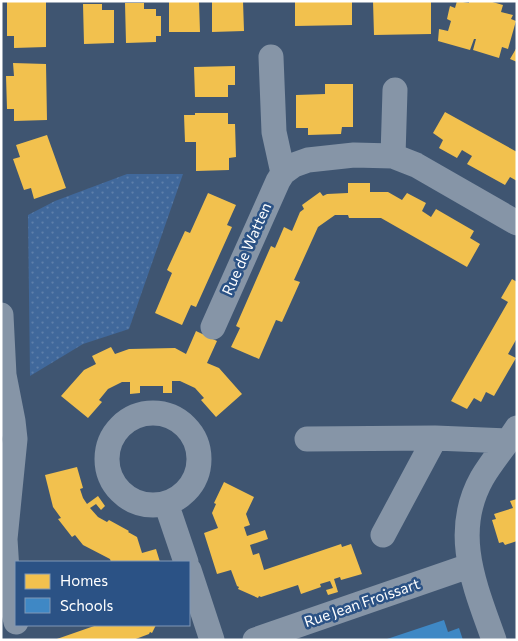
<svg xmlns="http://www.w3.org/2000/svg" width="518" height="641" viewBox="0 0 518 641" font-family="Commissioner,sans-serif">
	<defs>
		<pattern id="grass-dots" width="8" height="8" patternUnits="userSpaceOnUse" patternTransform="scale(1.25)"><rect width="8" height="8" fill="#40689b"/><path d="M2 2h.1M6 6h.1" fill="none" stroke="#5d7faa" stroke-width="1.8" stroke-linecap="round"/></pattern>
	</defs>
	<rect width="100%" height="100%" fill="#3f5571"/>
	<path fill="url(#grass-dots)" d="M127,174H183L129,329L83,344L30,376L28,215L55,201Z"/>
	<path fill="#f2c14e" d="M13,1H46V47L14,48V36H7V2Z
		M169,1H199L200,32H169Z
		M212,1H243L244,31L212,32Z
		M295,1H352V25L295,26Z
		M373,1H431V34L374,35Z
		M457,1L469,3V1H489L503,5L501,12L513,15L511,19L516,21L508,49L502,47L499,58L473,50L476,39H474L470,50L438,41L439,29L448,31L451,21L447,19L449,10L450,6L455,8Z
		M125,3H144V9H156V16H161V36H156V42L126,43Z
		M83,4H102V10H114V43L84,44Z
		M517,47V62L510,59Z
		M13,63L46,64L47,120L14,121V109H7L6,76H14Z
		M235,66V85H228V97H195L194,67Z
		M325,84H353V127H342L341,134L308,135V128H296V95L325,94Z
		M445,112L517,152V181L510,177L505,185L467,164L472,156L462,150L457,158L439,148L443,140L433,133Z
		M195,113H228V124H235L236,157L229,158V170L196,171V142H185L184,115H195Z
		M47,135L66,188L34,199L31,188L24,190L13,159L20,157L16,145Z
		M348,183H370V192H388L402,200L407,193L426,203L422,211L431,217L436,209L474,231L470,238L480,244L467,267L381,218H349L348,215H335L318,227L294,280L300,282L282,322L276,320L259,359L231,347L240,328L236,326L271,246L275,248L284,227L292,231L300,212L304,209L302,205L320,192L323,196L327,194L348,193Z
		M208,193L236,205L227,225L232,227L196,307L191,305L182,325L155,313L172,273L167,270L185,231L190,233Z
		M512,279L517,282V338L508,354L516,358L494,396L486,392L481,402L474,398L467,409L451,401L508,302L501,298Z
		M196,331L217,341L207,363L219,368L242,394L216,417L201,400L204,398L195,388L180,381H172V393H163V386H140V393L130,394V382H122L108,389L99,400L102,402L88,418L61,396L84,370L96,364L92,356L111,347L115,354L129,349L175,348L186,354Z
		M77,467L83,488L80,489L83,498L87,504L98,496L105,506L101,510L96,504L90,508L98,517L107,522L109,520L129,531L128,532L137,537L142,553L156,549L160,562H111L110,559L83,545L75,535L72,537L58,519L61,518L53,507L45,475Z
		M224,482L254,497L246,514L250,525L244,527L247,536L265,530L268,539L250,545L253,555L259,553L264,570L341,544L342,547L351,544L362,574L341,580L340,577L334,579L338,592L328,595L326,590L333,588L330,581L320,584L321,587L301,594L298,585L261,597L259,596L258,598L238,589L239,587L237,586L231,570L217,574L204,533L218,528L212,513L216,504L214,503Z
		M517,499V541L505,545L503,542L499,543L492,520L496,519L494,514L513,508L510,501Z
		M97,625H156L152,633L150,632L149,634L133,640H54Z"/>
	<path fill="#3f88c5" d="M444,620L448,632L459,628L463,640H384Z"/>
	<g fill="none" stroke-linecap="round" stroke-linejoin="round">
		<path stroke="#8695a7" stroke-width="25" d="M271,57L274,132L283,173
			M393,156L395,90
			M1,315L4,375L13,421L15,439L5,539L8,587L16,622
			M213,327L278,181L283,173L294,165L308,160L354,155L393,156L416,165L517,223
			M107 459a46 46 0 1 1 92 0a46 46 0 1 1-92 0Z
			M307,439L435,438L508,441
			M166,503L186,562
			M383,535L435,438
			M189,570L212,640
			M255,640L469,566
			M494,640C475,586 451,533 482,478C492,461 506,445 517,428"/>
	</g>
	<g text-anchor="middle" stroke-width="5" stroke-linejoin="round" paint-order="stroke">
		<g font-size="15" fill="#fff" stroke="#2b5285">
			<text transform="translate(247 249) rotate(-66)" y="5">Rue de Watten</text>
			<text transform="translate(362 603) rotate(-19)" y="5">Rue Jean Froissart</text>
		</g>
	</g>
	<rect width="518" height="641" fill="none" stroke="#ffffff" stroke-width="5"/>
	<rect x="15" y="561" width="175" height="65" fill="#2b5285" stroke="#8097b6"/>
	<rect x="25" y="574" width="25" height="15" fill="#f2c14e" stroke="#8097b6"/>
	<text x="60" y="586" font-size="15" fill="#ffffff">Homes</text>
	<rect x="25" y="598" width="25" height="15" fill="#3f88c5" stroke="#8097b6"/>
	<text x="60" y="611" font-size="15" fill="#ffffff">Schools</text>
</svg>
